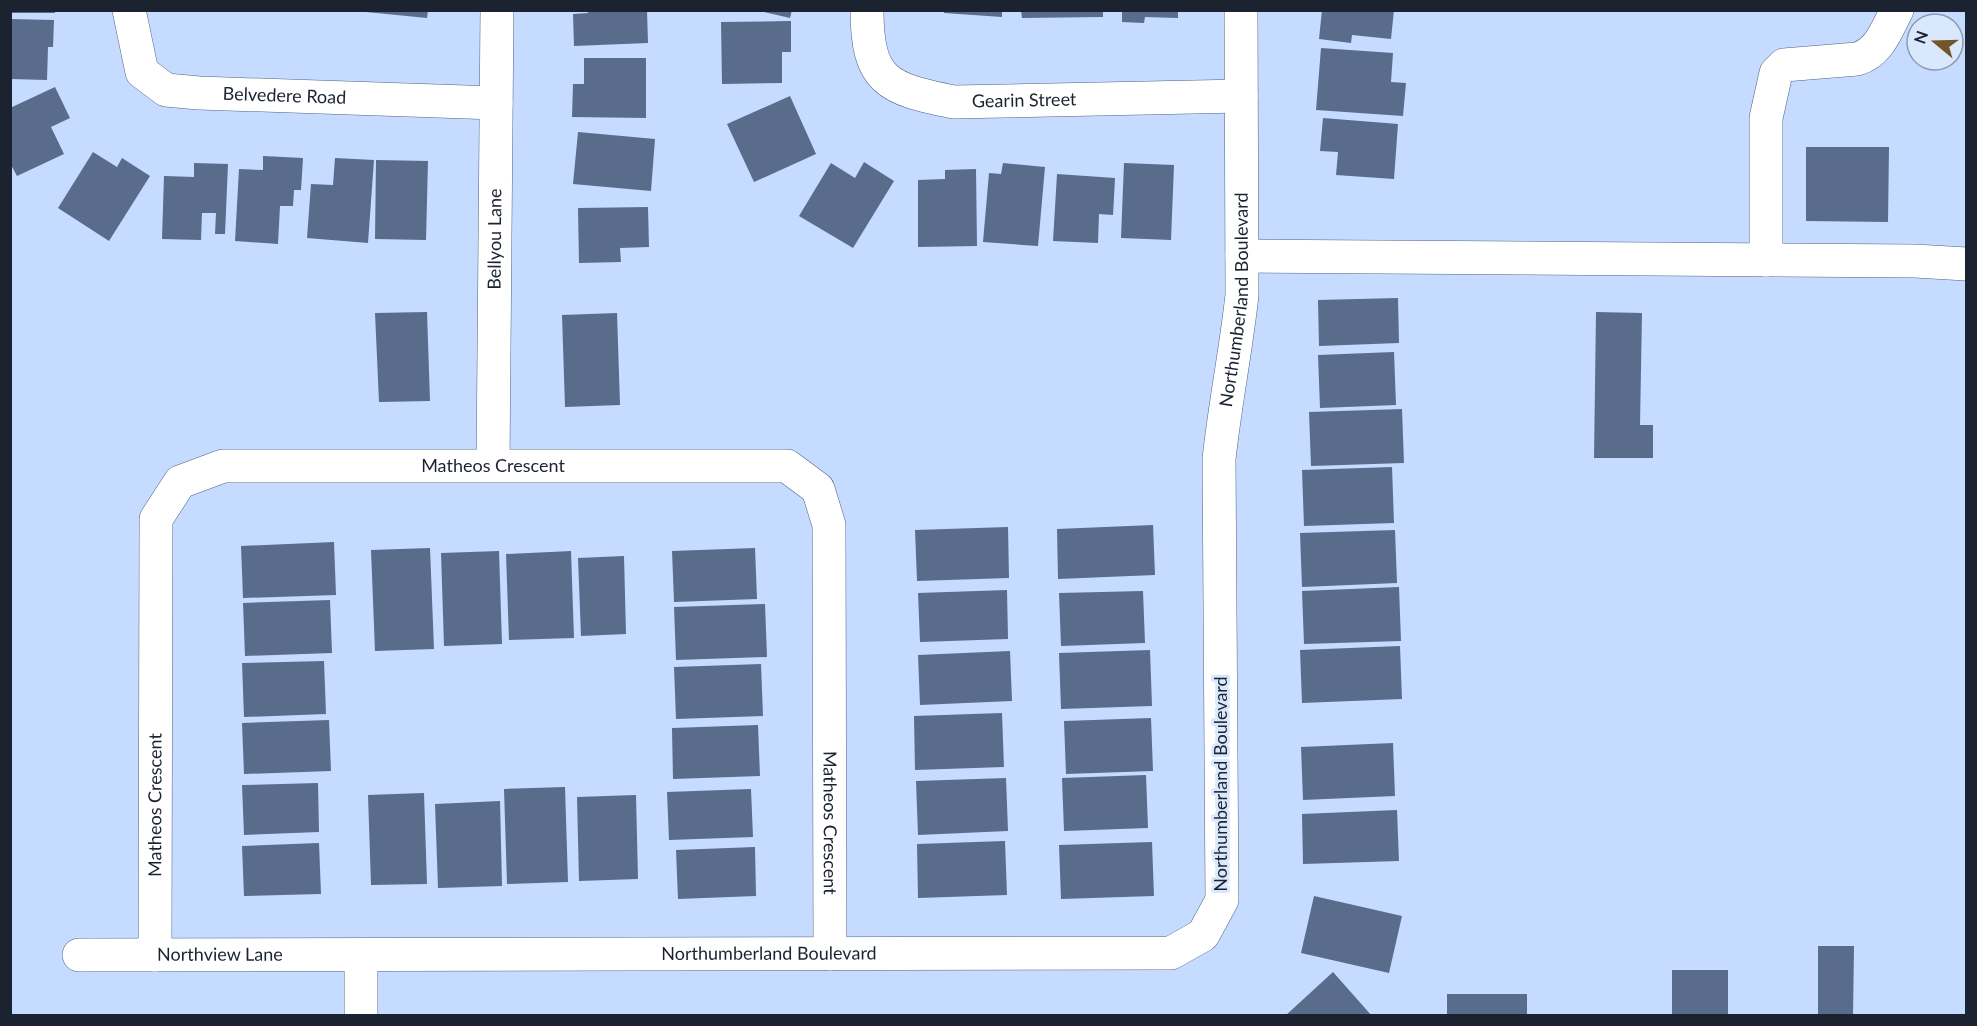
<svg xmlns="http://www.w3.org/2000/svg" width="1977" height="1026" viewBox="0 0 1977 1026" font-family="Lato,sans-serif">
	<rect width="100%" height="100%" fill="#c5dbff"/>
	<path fill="#596c8c" d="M10,10H55V13H10Z
		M366,10H428L427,18L366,12Z
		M588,10H647L648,43L574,46L573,14L588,13Z
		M756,10H792L790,18Z
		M944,10H1002V17L944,13Z
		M1021,10H1103V17L1022,18Z
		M1122,10H1178V18L1145,17L1144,23L1122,22Z
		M1322,10H1394L1391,39L1352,35L1351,43L1319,39Z
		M10,19L54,20L53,47H48L47,80L10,79Z
		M791,21V52H782V83L722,84L721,22Z
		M1321,48L1393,53L1391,82L1406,83L1403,116L1316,110Z
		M584,58H646V118L572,117L573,84H584Z
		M55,87L70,118L51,127L64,154L17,176L10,163V108Z
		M790,96L816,154L754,182L727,124Z
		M1323,118L1398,124L1394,179L1336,175L1338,152L1320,151Z
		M578,132L655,139L651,191L573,184Z
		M1806,147H1889L1888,222L1806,221Z
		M93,152L117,167L122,158L150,176L109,241L58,208Z
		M263,156L303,158L301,190H294L293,206H280L278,244L235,241L239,169L263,170Z
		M335,158L374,160L368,243L307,238L311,184L333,185Z
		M376,160L428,161L426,240L375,239Z
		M864,162L894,181L853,248L799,216L831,163L855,178Z
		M194,163L228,164L225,234H215L216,213H202L201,240L162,239L164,176L194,177Z
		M1003,163L1045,167L1038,246L983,242L989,173L1001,174Z
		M1124,163L1174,165L1171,240L1121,238Z
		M976,169L977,246L918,247V180L945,179V170Z
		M1057,174L1115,178L1113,215L1099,214L1098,243L1053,241Z
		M648,207L649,247L620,248L621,262L579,263L578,208Z
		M1398,298L1399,343L1319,346L1318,300Z
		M427,312L430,401L379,402L375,313Z
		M1596,312L1642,313L1640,425H1653V458H1594Z
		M617,313L620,405L565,407L562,315Z
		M1394,352L1396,405L1320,408L1318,355Z
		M1402,409L1404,463L1311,466L1309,412Z
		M1392,467L1394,523L1304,526L1302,470Z
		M1153,525L1155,575L1058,579L1057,529Z
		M1008,527L1009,578L917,581L915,530Z
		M1395,530L1397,583L1302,587L1300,533Z
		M334,542L336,595L243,598L241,546Z
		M430,548L434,649L375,651L371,550Z
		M755,548L757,599L674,602L672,551Z
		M499,551L502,644L444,646L441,553Z
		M571,551L574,638L509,640L506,554Z
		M624,556L626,634L581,636L578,558Z
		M1399,587L1401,641L1304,644L1302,591Z
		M1007,590L1008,639L920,642L918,593Z
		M1143,591L1145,643L1061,646L1059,593Z
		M330,600L332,653L245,656L243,603Z
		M765,604L767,657L676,660L674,607Z
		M1400,646L1402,699L1302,703L1300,650Z
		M1150,650L1152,706L1061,709L1059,653Z
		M1010,651L1012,701L920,705L918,655Z
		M324,661L326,714L244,717L242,663Z
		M761,664L763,716L676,719L674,667Z
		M1002,713L1004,767L915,770L914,716Z
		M1151,718L1153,771L1066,774L1064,721Z
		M329,720L331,771L244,774L242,723Z
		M758,725L760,776L673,779L672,728Z
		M1393,743L1395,796L1303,800L1301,747Z
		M1146,775L1148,828L1064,831L1062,778Z
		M1006,778L1008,831L918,835L916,781Z
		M318,783L319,832L244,835L242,785Z
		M565,787L568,882L507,884L504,789Z
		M751,789L753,837L669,840L667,792Z
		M424,793L427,884L371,885L368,795Z
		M636,795L638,879L579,881L577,797Z
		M500,801L502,886L438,888L435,804Z
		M1397,810L1399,861L1303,864L1302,814Z
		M1005,841L1007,895L918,898L917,844Z
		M1152,842L1154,896L1061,899L1059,845Z
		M319,843L321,894L244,896L242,846Z
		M755,847L756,896L678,899L676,850Z
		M1314,896L1402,916L1389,973L1301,953Z
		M1818,946H1854L1853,1016H1818Z
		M1672,970H1728V1016H1672Z
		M1333,972L1372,1016H1285Z
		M1447,994H1527V1016H1447Z"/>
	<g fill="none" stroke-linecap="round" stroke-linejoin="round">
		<g stroke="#506382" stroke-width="34">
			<g id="minor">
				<path id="s1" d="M129,10L142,72L166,90L199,93L496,103"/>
				<path id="s2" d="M867,10C867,82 888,89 954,102L1241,96"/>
				<path d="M1242,256L1915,261L1966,264"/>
				<path d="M1766,260V118L1776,73L1784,65L1857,59C1880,52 1886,30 1897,10"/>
				<path id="s3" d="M493,465L497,10"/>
				<path id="s4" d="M79,955L1171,953L1203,935L1222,900L1219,459C1225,404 1236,350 1242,295L1241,10"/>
				<path id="s5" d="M155,955L156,519L180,482L223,466H787L818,489L829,525L830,954"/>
				<path d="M361,955V1016"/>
			</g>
		</g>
		<use href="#minor" stroke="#fff" stroke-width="33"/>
	</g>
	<g text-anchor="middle" stroke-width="6" stroke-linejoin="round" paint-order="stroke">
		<g font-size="18" fill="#1b2330" stroke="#dae8fe">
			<text dy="6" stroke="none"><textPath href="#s1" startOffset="212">Belvedere Road</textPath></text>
			<text dy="6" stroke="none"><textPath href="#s2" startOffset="216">Gearin Street</textPath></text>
			<text dy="6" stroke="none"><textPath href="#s3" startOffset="226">Bellyou Lane</textPath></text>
			<text dy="6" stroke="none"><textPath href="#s4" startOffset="1770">Northumberland Boulevard</textPath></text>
			<text dy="6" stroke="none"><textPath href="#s5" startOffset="796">Matheos Crescent</textPath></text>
			<text transform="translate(1221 784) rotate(-90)" y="6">Northumberland Boulevard</text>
			<text dy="6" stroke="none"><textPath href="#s5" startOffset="150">Matheos Crescent</textPath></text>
			<text dy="6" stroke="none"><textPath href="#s5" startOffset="1464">Matheos Crescent</textPath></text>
			<text dy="6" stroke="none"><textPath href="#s4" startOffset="690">Northumberland Boulevard</textPath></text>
			<text dy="6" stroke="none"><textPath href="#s4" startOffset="141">Northview Lane</textPath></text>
		</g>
	</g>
	<rect width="1977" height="1026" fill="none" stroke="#1b2330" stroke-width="24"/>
	<g transform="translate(1935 42) rotate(289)"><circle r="28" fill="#dae8fe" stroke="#8e99ac" stroke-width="1.5"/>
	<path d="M0-4.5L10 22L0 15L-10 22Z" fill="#715728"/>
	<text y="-9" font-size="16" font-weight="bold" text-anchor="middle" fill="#1b2330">N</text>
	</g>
</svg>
